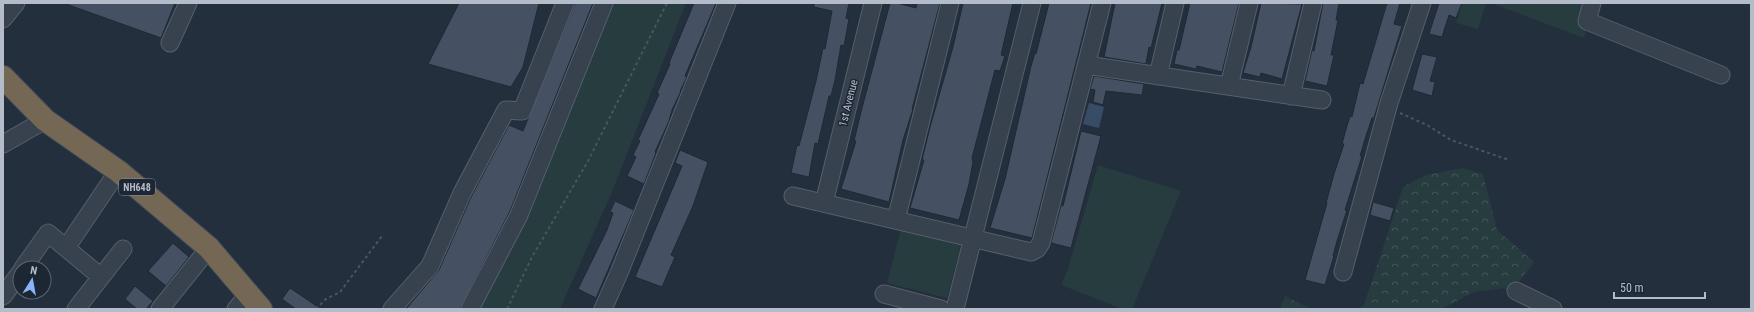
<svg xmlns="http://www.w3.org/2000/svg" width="1754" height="312" viewBox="0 0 1754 312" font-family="'Roboto Condensed',sans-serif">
	<defs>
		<pattern id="forest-crowns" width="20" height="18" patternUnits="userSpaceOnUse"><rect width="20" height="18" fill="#263c3f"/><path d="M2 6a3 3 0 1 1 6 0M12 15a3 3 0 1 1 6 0" fill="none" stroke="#435659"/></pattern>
	</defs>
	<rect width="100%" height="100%" fill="#242f3e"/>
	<path fill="#263c3f" d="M611,3H686L612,192L560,309H475Z
		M1462,3H1486L1478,29L1456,23Z
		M1491,3H1585L1579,24L1586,29L1584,38Z
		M1098,165L1181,191L1132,309H1122L1061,285L1067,272Z
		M901,229L961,244L947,298L887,283Z"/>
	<path fill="url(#forest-crowns)" d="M1463,168L1483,174L1497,230L1534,262L1510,293L1504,288L1474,292L1441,309H1358L1364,305L1403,187L1426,175Z
		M1285,296L1311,309H1280Z"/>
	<path fill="#394c67" d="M1089,103L1104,107L1099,128L1083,124Z"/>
	<path fill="#455162" stroke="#1f2835" d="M66,3H175L161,38L66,4Z
		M459,3H539L523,67L511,87L428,64Z
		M575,3H593L510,211L460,309H406L439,270L471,197L509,125L523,131Z
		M694,3H716L685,76L687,77L680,91H681L672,110L669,121L655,152L656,153L644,184L627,176L636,157L633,155L640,141L638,140L659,94L657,93L670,64L669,63Z
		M814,3H849L846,18L849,19L844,46L841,45L835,80L831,96H829L818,144L815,143L809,177L791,173L797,145L799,146L816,81L823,48L825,49L832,11L814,7Z
		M890,3H897L916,8L917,3H940L912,109H913L903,140L889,202L841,189L856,141H854L862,108Z
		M963,3H1013L1001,55L1005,56L1000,71L995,70L972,158L973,162L969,184L959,220L910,208L924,160H922L930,127L953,47Z
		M1049,3H1091L1032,238L990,228L1005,179L1031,66L1035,53L1036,54Z
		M1115,3H1162L1151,48L1149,47L1146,64L1104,57Z
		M1190,3H1239L1222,72L1197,66L1196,69L1174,64L1177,50H1179Z
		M1261,3L1302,4L1282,79L1261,73L1260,77L1243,73L1251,47Z
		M1323,3H1339L1336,20H1338L1331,55H1334L1327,86L1305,81L1312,50L1314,51Z
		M1387,3H1400L1394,24L1402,26L1374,118H1372L1366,136L1360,156H1362L1345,210H1347L1337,241L1333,256H1334L1325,285L1305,280L1327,203H1326L1334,174L1344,144H1342L1346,129L1350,116L1352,117L1360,83L1363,84Z
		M1439,3H1462L1456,18L1449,15L1442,37L1429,34Z
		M1422,54L1437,57L1430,81L1435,82L1432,96L1412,90Z
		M1094,76L1144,84L1142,95L1106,91L1103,105L1093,102L1095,90L1090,89Z
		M1081,131L1101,136L1071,248L1051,243L1061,205L1063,206Z
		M680,150L708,162L693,206L671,255L675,257L662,287L635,277L682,166L675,163Z
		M615,201L634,210L596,298L578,289L607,230L613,213L610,212Z
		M1373,202L1394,208L1390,221L1370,215Z
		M173,243L189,257L166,286L148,271Z
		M135,286L153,301L146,309H137L125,299Z
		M290,288L321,309H296L282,299Z"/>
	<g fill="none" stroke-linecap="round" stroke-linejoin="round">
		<g stroke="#565f6c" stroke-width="19">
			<path id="minor" d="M1592,3L1587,21L1721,75
				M3,19L16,3
				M170,43L188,3
				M1086,65L1322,100
				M1158,76L1175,3
				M1229,86L1249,3
				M1291,96L1313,3
				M3,144L45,120
				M793,196L1031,252L1037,249L1041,243L1102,3
				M824,203L873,3
				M896,220L950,3
				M66,248L118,171
				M23,268L48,233L101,277
				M1343,272L1389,103L1422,3
				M1516,291L1553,309
				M884,294L941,309
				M3,296L20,273
				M76,309L123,249
				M160,309L209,248
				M236,309L249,294
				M392,309L430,266L462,193L506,110L522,111L565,3
				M470,309L519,215L604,3
				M603,309L619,273L727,3
				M955,309L1032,3"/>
		</g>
		<g stroke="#434c59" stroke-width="24">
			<path id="highway" d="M3,77L45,120L118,171L209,248L261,309"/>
		</g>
		<path stroke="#44595c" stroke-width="2" stroke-dasharray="3 3" stroke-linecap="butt" d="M1400,113L1427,125L1451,140L1509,160
			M316,309L326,299L340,292L382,236
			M507,309L532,257L588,161L667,3"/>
		<use href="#minor" stroke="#38414e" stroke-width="17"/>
		<use href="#highway" stroke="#746855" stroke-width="22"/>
	</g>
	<g text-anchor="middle" stroke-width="3" stroke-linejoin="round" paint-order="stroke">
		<rect fill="#1d2633" stroke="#878f9c" stroke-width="1" x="119" y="179" width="36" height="16" rx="3"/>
		<g font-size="10" font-weight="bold" fill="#b4bcc9">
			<text x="137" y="191">NH648</text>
		</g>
		<g font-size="11" fill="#b4bcc9" stroke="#1d2633">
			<text transform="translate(848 103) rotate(-76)" y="4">1st Avenue</text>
		</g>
	</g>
	<rect width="1754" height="312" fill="none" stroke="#b4bcc9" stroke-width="8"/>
	<g transform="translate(32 280) rotate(11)"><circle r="19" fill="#1d2633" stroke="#59626f"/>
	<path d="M0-3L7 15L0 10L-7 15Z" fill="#8ab4f8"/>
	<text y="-6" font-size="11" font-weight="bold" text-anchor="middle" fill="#b4bcc9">N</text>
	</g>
	<path d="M1614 292v6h91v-6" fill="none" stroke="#b4bcc9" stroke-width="2"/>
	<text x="1620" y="292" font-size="12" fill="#b4bcc9" stroke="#1d2633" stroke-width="3" paint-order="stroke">50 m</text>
</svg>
